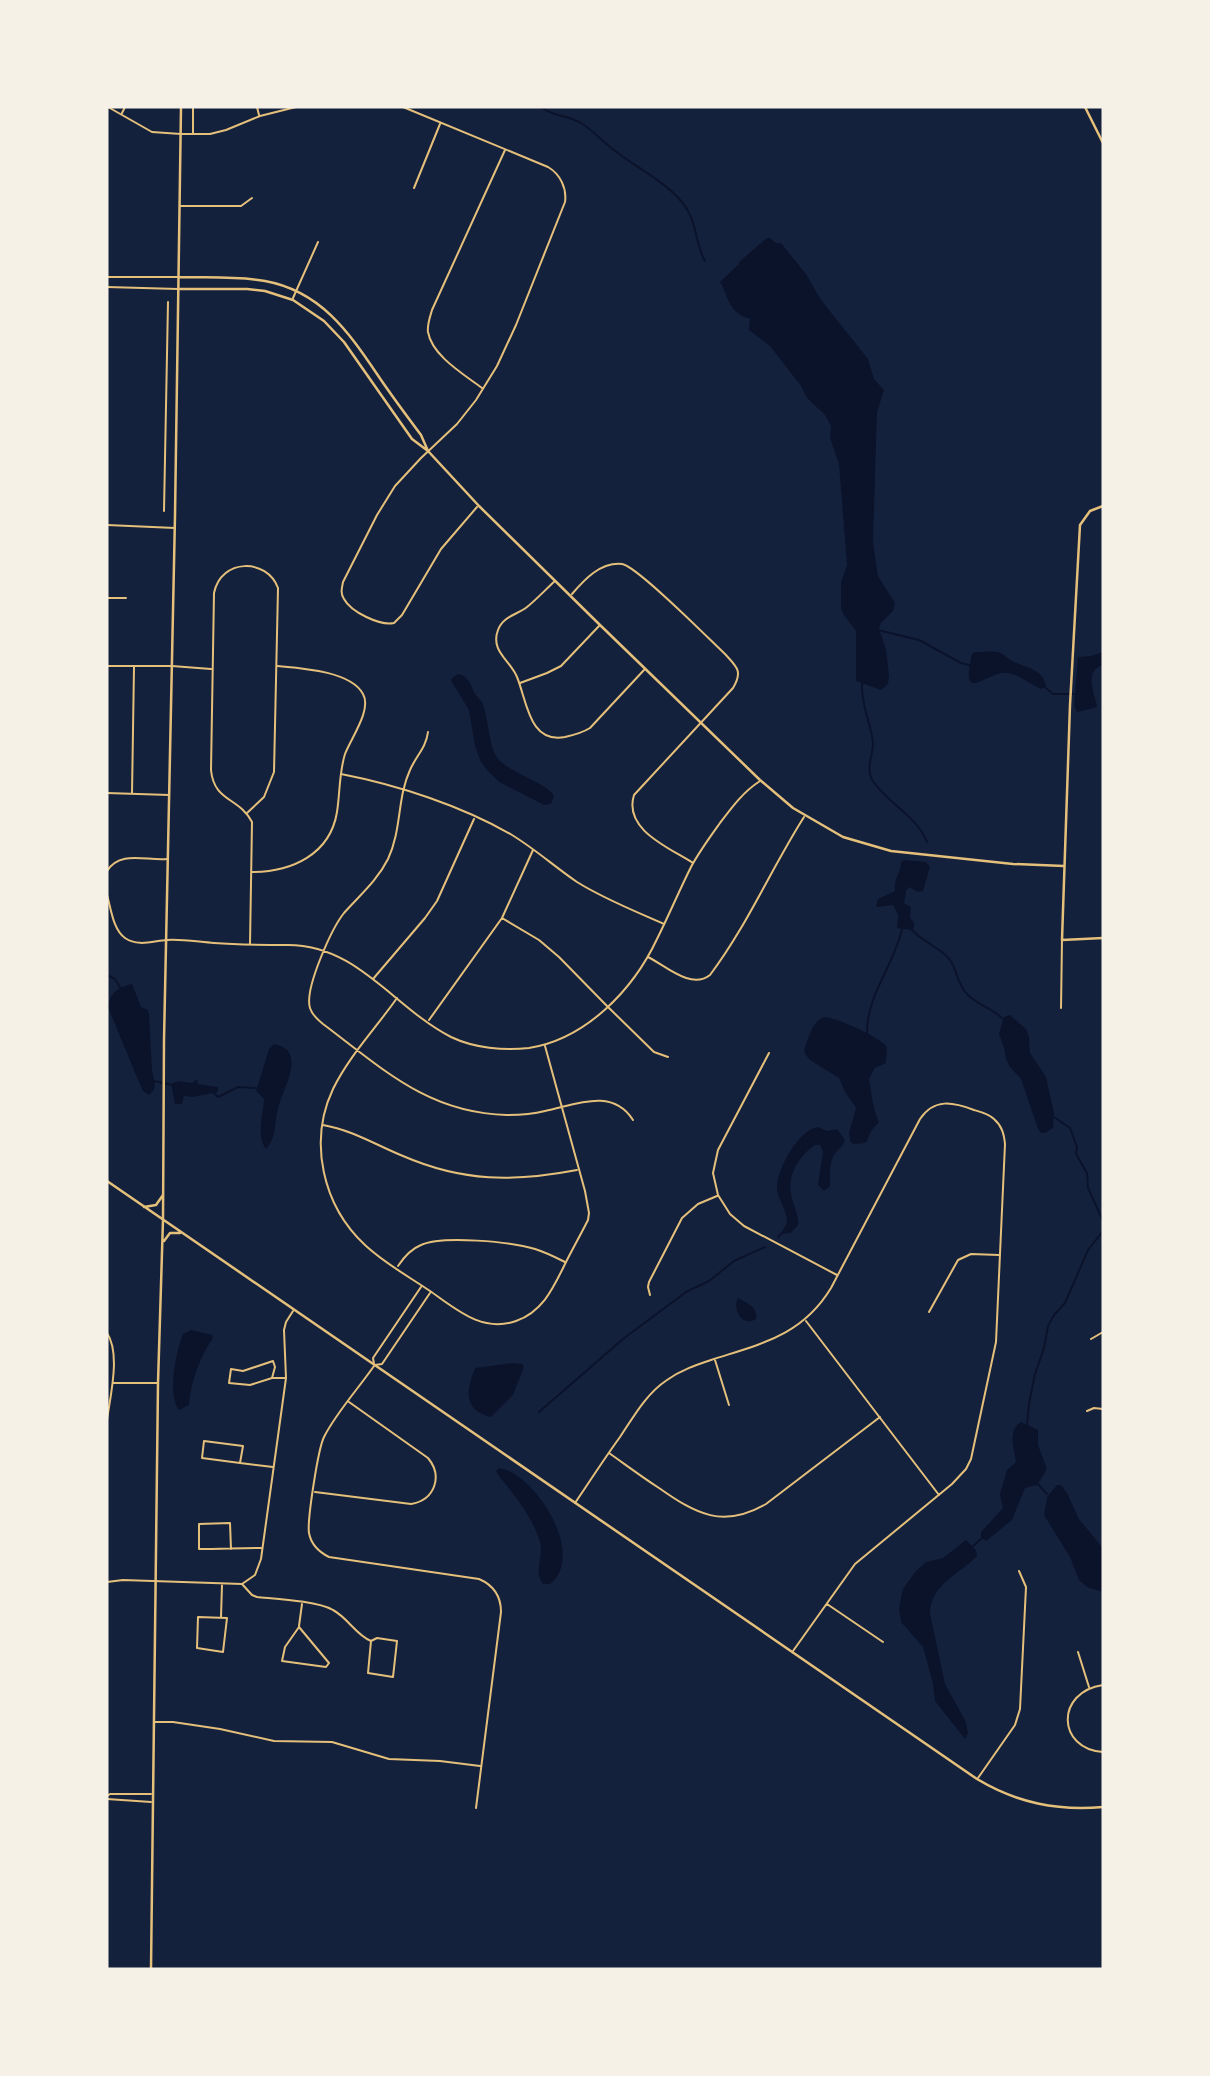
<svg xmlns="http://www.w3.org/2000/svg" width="1210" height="2076" viewBox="0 0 1210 2076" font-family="'Open Sans',sans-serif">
	<rect width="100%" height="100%" fill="#14213d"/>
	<path fill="#0b132b" d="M767,238H770L776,243H781L806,274L821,300L868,359L874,379L884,390L877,412L873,542L878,576L895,603L893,611L881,623L879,629L886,649L889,676L888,684L881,690L856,681V631L844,615L841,609V582L847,565L839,464L830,438L831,426L825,415L807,398L801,386L770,346L749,330L750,319C728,312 730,300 720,282L739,264V262Z
		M975,652C982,652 991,651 998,652C1005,654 1007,659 1012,661C1026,668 1044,669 1046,687L1041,689C1030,684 1016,672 1004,673C984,674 960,705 972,654Z
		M1103,652V665C1084,671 1094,692 1097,706L1094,708L1077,712L1074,706L1078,657L1091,656Z
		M458,674C470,677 470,684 475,694C477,697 480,699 482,702C489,718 488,742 496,756C507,773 547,782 554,796L551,804L544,805L499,782L486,769L480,760L475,746L469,710L451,681L452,678Z
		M904,860L926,862L930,867L923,891L918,892L909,887L906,891L904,903L911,907L910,918L914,922V928L911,930L897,928L898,915L893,905L878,907L876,906L878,899L895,891C894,877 900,875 901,862Z
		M132,984L141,1007L148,1010L149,1014L152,1070L155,1083L154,1090L149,1095L143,1091L138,1080L108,1007C110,992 119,987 132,984Z
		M1010,1015L1026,1029L1029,1037L1030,1053L1046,1077L1054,1113L1053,1128L1045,1133H1041L1038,1129L1021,1079L1010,1067L1006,1059L1004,1048L999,1034L1004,1017Z
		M825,1017C837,1018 882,1038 887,1047L886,1063L875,1068L869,1079C872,1095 872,1106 879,1122C877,1125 874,1127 872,1130C864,1143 872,1143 853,1144L850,1141L849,1133L856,1108L845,1092L839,1078L810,1060L805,1054L804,1050C809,1038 812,1020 825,1017Z
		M274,1044C309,1051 282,1089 278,1109C274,1124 277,1137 266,1149C256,1136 263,1115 264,1099L256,1091L269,1049Z
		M197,1079L198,1084L218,1087V1092L193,1097L184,1096L182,1104H175L171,1084L178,1081L192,1083Z
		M818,1127L827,1131L837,1129L845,1140C842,1148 838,1149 834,1155C829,1164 830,1177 830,1186L824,1191L818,1185L823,1151L820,1145H815C798,1157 786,1177 792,1198C794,1207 799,1215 798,1225L791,1233L781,1234C782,1231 784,1228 786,1225C790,1213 777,1200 777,1188C776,1170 799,1129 818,1127Z
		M738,1298C747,1303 758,1307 756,1319C742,1328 732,1309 738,1298Z
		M191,1330L212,1335L213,1338C200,1357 191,1381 189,1405L179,1410C167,1396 176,1351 183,1334Z
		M512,1363L522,1364L524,1367L513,1395L491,1417C463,1410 466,1391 475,1368Z
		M1021,1422L1038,1430V1445L1047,1469L1037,1485L1025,1488L1012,1520L986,1541L981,1537V1532L1003,1508L1000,1494L1007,1470L1016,1462C1014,1449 1007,1430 1021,1422Z
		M499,1468C533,1472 588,1554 550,1584H543C533,1573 544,1556 540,1542C532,1516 515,1496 499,1476L496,1471Z
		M1057,1485H1061L1067,1493L1079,1519L1103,1548V1592L1087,1587L1079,1580L1070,1557L1044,1515L1047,1497Z
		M966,1540L976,1550L977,1556C960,1574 931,1584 930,1613L945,1684L966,1722L968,1733L965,1739L935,1701L933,1684L923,1647L901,1622L899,1608L903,1589L915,1572L926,1562L943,1558Z"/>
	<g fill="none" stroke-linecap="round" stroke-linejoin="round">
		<path stroke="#0b132b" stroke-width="2" d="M541,107C553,117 568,115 581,123C594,131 605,144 618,153C640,170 675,187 688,211C697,226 696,246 705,261
			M878,630L919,640L961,663L970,665
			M862,684C861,706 871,723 873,743C873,756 865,769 873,781C888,804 916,815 927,842
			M1046,688L1053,694H1076
			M911,929C923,943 941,947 950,960C958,971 956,983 968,995C979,1006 994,1009 1004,1020
			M109,976L115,979L121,989
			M867,1035C866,995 894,966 902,929
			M154,1081L172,1085
			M214,1093L218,1097L238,1087L256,1088
			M1054,1117L1070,1128L1077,1147L1076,1154L1087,1173L1088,1188L1103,1221
			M778,1237L783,1232
			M539,1412L623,1339L686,1292L709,1281L734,1261L765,1247
			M1027,1425L1029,1404L1035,1374L1044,1348L1048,1326L1054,1315L1065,1303L1088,1250L1103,1231
			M1037,1483L1047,1494
			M972,1547L983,1537"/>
		<path stroke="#e5c07b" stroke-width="2" d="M108,107L152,132L181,134H210L226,130L260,116L296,107
			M193,107V133
			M257,107L259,115
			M403,107L548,167C560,174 567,188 565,202L516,325L497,366L476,400L457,424L421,458L395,486L377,515L343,582C342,588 340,593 344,599C351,612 380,626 394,623L402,615L441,549L477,507
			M122,113L125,107
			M414,188L440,124
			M180,206H241L252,198
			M107,277H178
			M107,287L178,289
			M293,298L318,242
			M482,388C465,375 432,356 428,332C427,325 430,317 432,310L505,150
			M164,511L168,302
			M107,525L175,528
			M555,581C546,589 537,599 527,607C517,615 503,616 498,630C490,651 510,660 517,677C527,701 529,744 565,737C574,735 582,733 590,728L644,670
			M572,594C584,580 600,562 622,564C637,566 709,639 725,654C737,667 743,671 733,688L634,795C623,830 670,848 693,863
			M107,598H126
			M107,666H172L211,669
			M520,683L547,673L561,666L599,626
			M428,732C426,748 416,756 410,770C397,798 402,829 388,859C377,881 360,895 344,913C332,928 304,989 310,1008C312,1015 318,1020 323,1024C383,1069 428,1113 507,1115C519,1115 533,1114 545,1111C575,1105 612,1087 633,1120
			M341,774C398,785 462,806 512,835C535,849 555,867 577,882C604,899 635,911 664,924
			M107,793L169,795
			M132,794L134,667
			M247,813L264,797L274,772L278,588C267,558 221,558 214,593L211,770C214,802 239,797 252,822L250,944
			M107,871C120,850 146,861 167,859
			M252,872C291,872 330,855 337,812C340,793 339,773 345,754C351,738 372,710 363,694C351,671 300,668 278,666
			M107,895C111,908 113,930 125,938C138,947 153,941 167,940C182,939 199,942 214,943C239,945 264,945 288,945C358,945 394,1008 451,1037C474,1048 504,1051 529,1048C586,1039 633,990 657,939C669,915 679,891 691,867C699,852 710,837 720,823C732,807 743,792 760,781
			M502,918L539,940L559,957L607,1006L654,1052L668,1057
			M648,957C666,966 691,990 710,975C747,926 771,869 804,817
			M373,979L425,918L437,901L474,819
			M397,998C376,1028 349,1056 333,1089C308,1142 323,1206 365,1245C384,1263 408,1276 430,1291C456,1309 482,1333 516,1321C544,1311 554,1286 566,1262C573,1248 581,1234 588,1220L589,1213L585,1191L545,1046
			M1061,1008L1062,940
			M429,1020L502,918L533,850
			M769,1053L718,1150L713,1173L718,1195L730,1214L744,1226L837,1275
			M323,1125C352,1130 376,1145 403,1156C463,1182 514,1182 577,1170
			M398,1266C404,1257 411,1249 421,1245C442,1235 512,1242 535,1249C545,1252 555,1257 565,1262
			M650,1295L648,1287L649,1282L682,1218L698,1204L717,1196
			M929,1312L958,1260L971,1254L999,1255
			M806,1321L939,1495
			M107,1333C121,1354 110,1397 107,1420
			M1091,1339L1103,1332
			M715,1360L729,1405
			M273,1361L275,1367L272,1378L250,1385L229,1383L231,1369L243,1371Z
			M374,1364L373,1358L421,1287
			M375,1365L382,1364L430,1293
			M374,1366C358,1389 336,1413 324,1437C318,1449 307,1521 309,1533C311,1544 319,1552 329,1557L479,1579C493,1585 501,1596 501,1612L476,1808
			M273,1378H285
			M114,1383H157
			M1087,1411L1094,1408L1103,1409
			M204,1441L243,1446L240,1463L202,1458Z
			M609,1453C626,1465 642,1477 659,1488C696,1514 723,1529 766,1504L880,1417
			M240,1463L273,1467
			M315,1492L411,1504C435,1500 443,1476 428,1458L349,1402
			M575,1503C590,1481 604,1459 620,1437C634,1416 646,1394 667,1380C681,1370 696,1365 711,1360C760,1344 802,1336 831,1288L920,1119C934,1098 953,1102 974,1110C981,1112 989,1114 994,1119C1002,1126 1004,1134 1005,1144L996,1342L971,1459L966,1469L952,1484L855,1564L793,1651
			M231,1549L230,1523L199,1524V1549C220,1549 240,1548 261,1548
			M107,1582L123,1580L242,1584L255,1575L261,1559L286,1378L284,1330L286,1322L293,1311
			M242,1584L252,1595L257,1597C277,1599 317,1601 333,1610C348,1618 356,1635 371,1641
			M827,1604L883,1642
			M198,1617L227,1618L223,1652L197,1648Z
			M221,1617L222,1585
			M299,1626L302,1604
			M299,1627L329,1663L326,1667L282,1661L285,1647Z
			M377,1638L397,1641L393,1677L368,1673L371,1641Z
			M1078,1652L1089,1687
			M1103,1685C1055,1692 1057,1749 1103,1752
			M154,1722H173L220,1729L274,1741L332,1742L389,1759L440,1761L480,1766
			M978,1778L1015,1725L1020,1709L1026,1587L1019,1571
			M107,1796L110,1794H151
			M107,1799L151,1802"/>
		<path stroke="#e5c07b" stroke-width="2.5" d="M1085,107L1103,143
			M179,277C207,278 237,276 265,281C320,291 348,331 377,374C391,395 406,415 421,435L428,451
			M178,289H247L265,291L293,300L324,321L344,342L412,439L428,451L479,506L600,625L760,780L793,808L843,837L891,851L1013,864L1064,866
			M1103,506L1090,511L1080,525L1070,705L1062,940L1103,938
			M107,1181L977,1779C1017,1803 1057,1811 1103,1807
			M144,1207L156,1205L163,1195
			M164,1241L170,1233H180
			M151,1969L158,1383L163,1220L164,1040L175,516L181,107"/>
	</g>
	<rect width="1210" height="2076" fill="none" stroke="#f6f1e7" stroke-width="217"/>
</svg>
